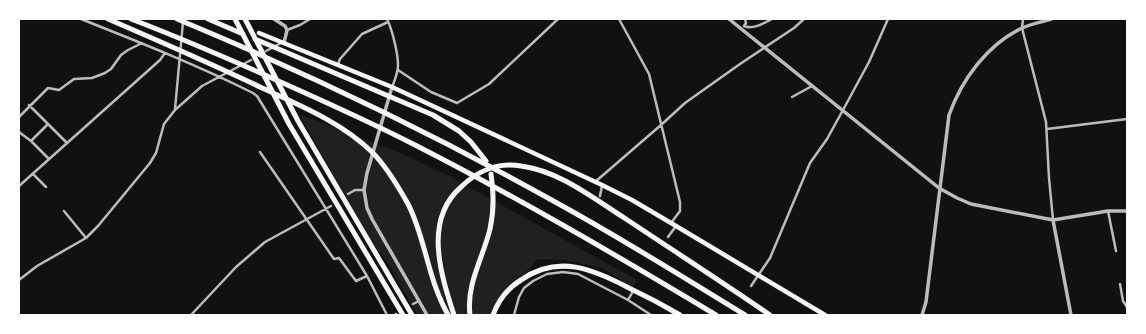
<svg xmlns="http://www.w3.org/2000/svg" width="1146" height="334" viewBox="0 0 1146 334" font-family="Figtree,sans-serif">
	<rect width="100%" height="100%" fill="#111"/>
	<path fill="#202020" d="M299,114L403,154L451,177L637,280L633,287L602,268L565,260L538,259L493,308L490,315H417L389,265L371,240Z"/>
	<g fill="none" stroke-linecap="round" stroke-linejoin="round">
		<path stroke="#bcbcbc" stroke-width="2.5" d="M81,19C139,42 197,65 253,93L257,96L367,276L387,315
			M387,19C392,29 398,53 398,65C398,73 395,80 392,87
			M619,19L649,74L680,202V211L671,223
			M1023,19L1022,28L1046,122L1049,178L1053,220
			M744,26C753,30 764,23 772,19
			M744,26L746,23L745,19
			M287,30L300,25L310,19
			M266,51L281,43
			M338,64L340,59L362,34L388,22
			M398,70L431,92L457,103L489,84L558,19
			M792,97L812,86
			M29,105L67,143
			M175,109L183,22
			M19,117L48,88L59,90L74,79L92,78L105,73L111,69L121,55L128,50L142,43
			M1047,129L1127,119
			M19,132L31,141L49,159
			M31,141L48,124
			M260,152L334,259L339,258L356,281L367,276
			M33,174L46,187
			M595,182L661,125L685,103L740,64L794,28L804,19
			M19,186L160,60L165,53
			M348,194L355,190H364
			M600,196L602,186
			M64,211L86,238
			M1108,211L1116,251
			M668,237L676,226
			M19,280L37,266L86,238L98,226L150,163L156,153L164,124L175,110L202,86L251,60
			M1120,284L1123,301L1127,307
			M751,286L770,258L810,163L827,139L843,110L869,62L888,19
			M628,300L632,293
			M413,304L419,301
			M191,315L236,267L265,242L331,206
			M395,315L396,314
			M514,315L519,297L524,288L533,281L547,274L563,272L578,274L628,300L651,315"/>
		<path stroke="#bcbcbc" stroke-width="3.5" d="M274,19L285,26L287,30L284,43
			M729,19L939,188L957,198L971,204L1053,220L1071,315
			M392,87L367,173L364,190L367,208L372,219L427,315
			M1053,220L1108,211H1127
			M922,315L926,302L949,115C962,79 987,45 1022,28C1031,24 1042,22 1051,19"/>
		<path stroke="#f5f5f5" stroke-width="4.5" d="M259,33L392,87L602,185L632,200L671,223L825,315"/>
		<path stroke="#f5f5f5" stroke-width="5" d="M108,19C159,41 210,63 260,87C299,105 341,122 372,152C386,166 398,186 408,204C419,225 424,250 431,273C435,287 441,302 448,315
			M131,19C173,35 215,53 256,71C310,95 365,119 417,146C519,198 618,256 716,315
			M177,19C307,73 434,134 557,203C621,238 683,277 745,315
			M208,19L243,34
			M235,19L289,124L403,315
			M245,19L298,121L412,315
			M255,39L433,115L459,131L471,142L486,161
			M454,315C441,275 423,220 461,187C477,171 498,162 521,166C560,171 594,199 626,219C674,251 722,282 770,315
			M470,315C466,284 483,258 490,229C494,211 494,193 491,174
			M493,315C498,301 508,288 521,280C558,254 593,269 629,288C646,296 663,305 680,315"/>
	</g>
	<rect width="1146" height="334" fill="none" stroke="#ffffff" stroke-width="40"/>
</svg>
